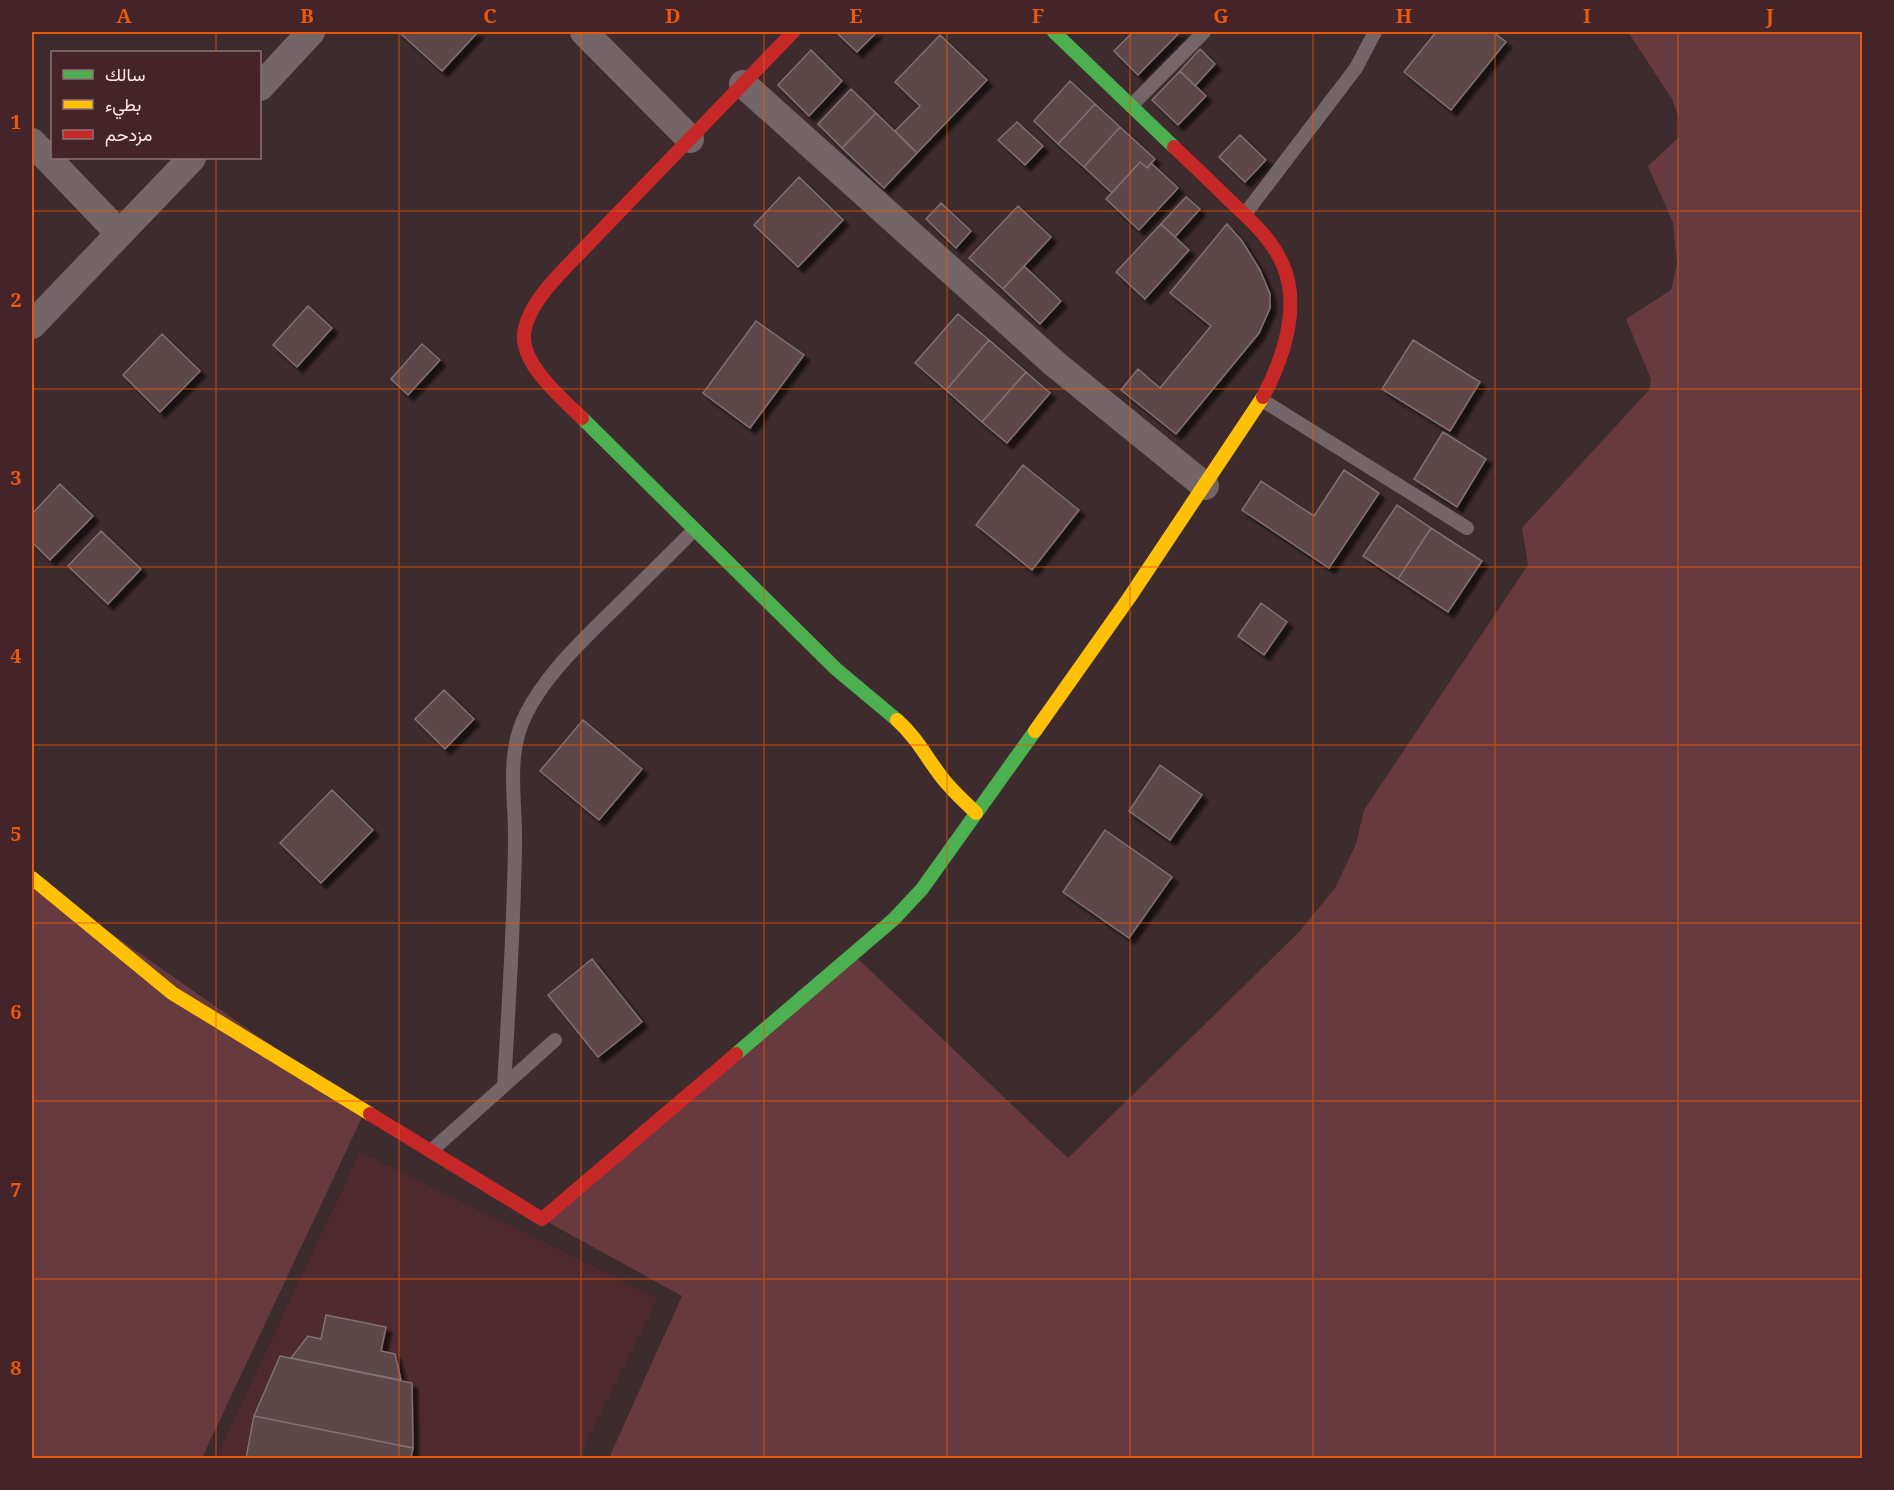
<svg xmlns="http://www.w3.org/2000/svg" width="1894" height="1490" viewBox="0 0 1894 1490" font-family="'Noto Serif',Vazirmatn,serif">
	<defs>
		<filter id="shadow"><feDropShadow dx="5.5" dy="5.5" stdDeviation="1.5" flood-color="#0009"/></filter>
	</defs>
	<rect width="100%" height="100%" fill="#3d2b2e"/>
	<path fill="#4f2b2f" d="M360,1152L658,1298L578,1458H216Z"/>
	<path fill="#663a3e" d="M1628,32H1862V1458H609L682,1296L542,1219L853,954L1068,1158L1299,932L1335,888L1356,844L1364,810L1528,565L1522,528L1649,390L1651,379L1626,319L1671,290L1677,264L1673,223L1648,166L1679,137V118L1672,99Z
		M32,878L365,1111L202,1458H32Z"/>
	<path fill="#5d464a" stroke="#817173" stroke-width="1.5" filter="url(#shadow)" d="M399,32H478L442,71Z
		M836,32H877L857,52Z
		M1133,32H1180L1138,75L1114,51Z
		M1436,32H1493L1506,42L1451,110L1404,72Z
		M940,35L987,80L917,153L895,131L920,106L895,82Z
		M1200,49L1215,64L1195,86L1180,71Z
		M811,50L842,81L809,116L778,85Z
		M1180,71L1206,96L1178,125L1152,100Z
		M1070,81L1095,104L1058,144L1034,121Z
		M851,89L876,113L842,148L818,124Z
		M1095,104L1120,127L1084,167L1058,144Z
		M876,113L917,153L884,188L842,148Z
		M1017,122L1043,146L1025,165L998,140Z
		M1120,127L1155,159L1147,168L1140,162L1112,193L1084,167Z
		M1240,135L1266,160L1245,182L1219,157Z
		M1140,162L1147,168L1151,163L1178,188L1139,230L1106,199Z
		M799,177L843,220L798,267L754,225Z
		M1186,197L1200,209L1175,237L1161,224Z
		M941,203L971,231L956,248L926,219Z
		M1018,206L1051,237L1003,289L969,258Z
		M1161,224L1189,250L1145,299L1116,272Z
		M1227,224L1242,241L1260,270L1270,294V308L1259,333L1176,434L1121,390L1138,369L1160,388L1211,326L1170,293Z
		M1024,266L1061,301L1040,324L1003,289Z
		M308,306L332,328L297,367L273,345Z
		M958,314L989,340L946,390L915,363Z
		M756,321L804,355L750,428L703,393Z
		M162,334L200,371L160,412L123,375Z
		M989,340L1026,372L982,422L946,390Z
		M1413,340L1480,382L1450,431L1382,389Z
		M422,344L440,360L408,395L391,379Z
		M1026,372L1050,393L1007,443L982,422Z
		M1443,432L1486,459L1457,507L1414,479Z
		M1023,465L1079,510L1032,570L976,525Z
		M1344,470L1379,493L1329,568L1242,510L1261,481L1314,516Z
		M60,484L93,516L50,560L32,542V514Z
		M1397,505L1431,528L1398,579L1363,556Z
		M1431,528L1482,561L1448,612L1398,579Z
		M101,531L141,569L108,604L68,566Z
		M1261,603L1287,622L1264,655L1238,636Z
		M444,690L474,719L445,749L415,719Z
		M583,720L642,769L599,820L540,771Z
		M1160,765L1202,795L1170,840L1129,811Z
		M332,790L373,830L321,883L280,843Z
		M1105,830L1172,877L1129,938L1063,892Z
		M592,959L642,1022L598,1057L548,995Z
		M326,1315L386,1327L381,1351L395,1354L401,1380L291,1358L308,1336L321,1339Z
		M280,1356L412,1383L413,1448L254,1416Z
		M254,1416L413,1448L411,1458H246Z"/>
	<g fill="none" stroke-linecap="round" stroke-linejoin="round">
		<path stroke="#746668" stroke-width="14" d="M1131,106L1204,32
			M1245,214L1356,68L1375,32
			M1262,400L1467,528
			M504,1085C509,1005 514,925 515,844C516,800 505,755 526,714C545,676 577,646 607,616C636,588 665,559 694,530
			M431,1151L555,1040"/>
		<path stroke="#746668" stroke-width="28" d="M584,32L690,139
			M743,84L1055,364L1205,486
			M260,87L311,32
			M32,142L119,233
			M32,325L192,158"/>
		<path stroke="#4caf50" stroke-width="14" d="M1054,32L1174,147
			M582,418L836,669L897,720
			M736,1054L894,919L922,889L1035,731"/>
		<path stroke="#ffc107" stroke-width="14" d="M897,720C916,737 925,755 940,775C950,789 964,801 976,813
			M1035,731L1129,598L1263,397
			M32,878L172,993L370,1114"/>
		<path stroke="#c62828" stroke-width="14" d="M1174,147C1192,164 1210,181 1227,198C1248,218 1271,237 1283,265C1301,307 1283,359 1263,397
			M582,418C562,398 516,361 525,328C531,303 552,282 569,264L793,32
			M370,1114L542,1219L736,1054"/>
	</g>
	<path fill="none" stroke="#e8590c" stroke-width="1.5" stroke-opacity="0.55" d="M216,32V52M399,32V1458M581,32V1458M764,32V1458M947,32V1458M1130,32V1458M1313,32V1458M1495,32V1458M1678,32V1458M216,158V1458M32,211H1862M32,389H1862M32,567H1862M32,745H1862M32,923H1862M32,1101H1862M32,1279H1862"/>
	<rect width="1894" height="1490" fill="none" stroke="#442428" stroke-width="66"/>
	<rect x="51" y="51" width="210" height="108" fill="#442428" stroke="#8e7275" stroke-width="1.5"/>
	<rect x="63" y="70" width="30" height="9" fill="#4caf50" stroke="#8e7275" stroke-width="1.5"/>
	<text x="105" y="81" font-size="18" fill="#fee8e9">سالك</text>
	<rect x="63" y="100" width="30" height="9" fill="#ffc107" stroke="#8e7275" stroke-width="1.5"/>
	<text x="105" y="111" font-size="18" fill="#fee8e9">بطيء</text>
	<rect x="63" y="130" width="30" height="9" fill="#c62828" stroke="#8e7275" stroke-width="1.5"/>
	<text x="105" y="141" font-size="18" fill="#fee8e9">مزدحم</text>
	<rect x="33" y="33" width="1828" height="1424" fill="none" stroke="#e8590c" stroke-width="2"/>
	<g font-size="20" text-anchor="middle" font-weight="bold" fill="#e8590c">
		<text x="124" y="23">A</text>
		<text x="307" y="23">B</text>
		<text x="490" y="23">C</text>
		<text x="673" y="23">D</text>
		<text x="856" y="23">E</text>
		<text x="1038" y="23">F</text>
		<text x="1221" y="23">G</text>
		<text x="1404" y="23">H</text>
		<text x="1587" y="23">I</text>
		<text x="1770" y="23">J</text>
		<text x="16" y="129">1</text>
		<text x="16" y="307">2</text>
		<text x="16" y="485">3</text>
		<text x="16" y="663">4</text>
		<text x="16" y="841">5</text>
		<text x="16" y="1019">6</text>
		<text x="16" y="1197">7</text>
		<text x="16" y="1375">8</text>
	</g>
</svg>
